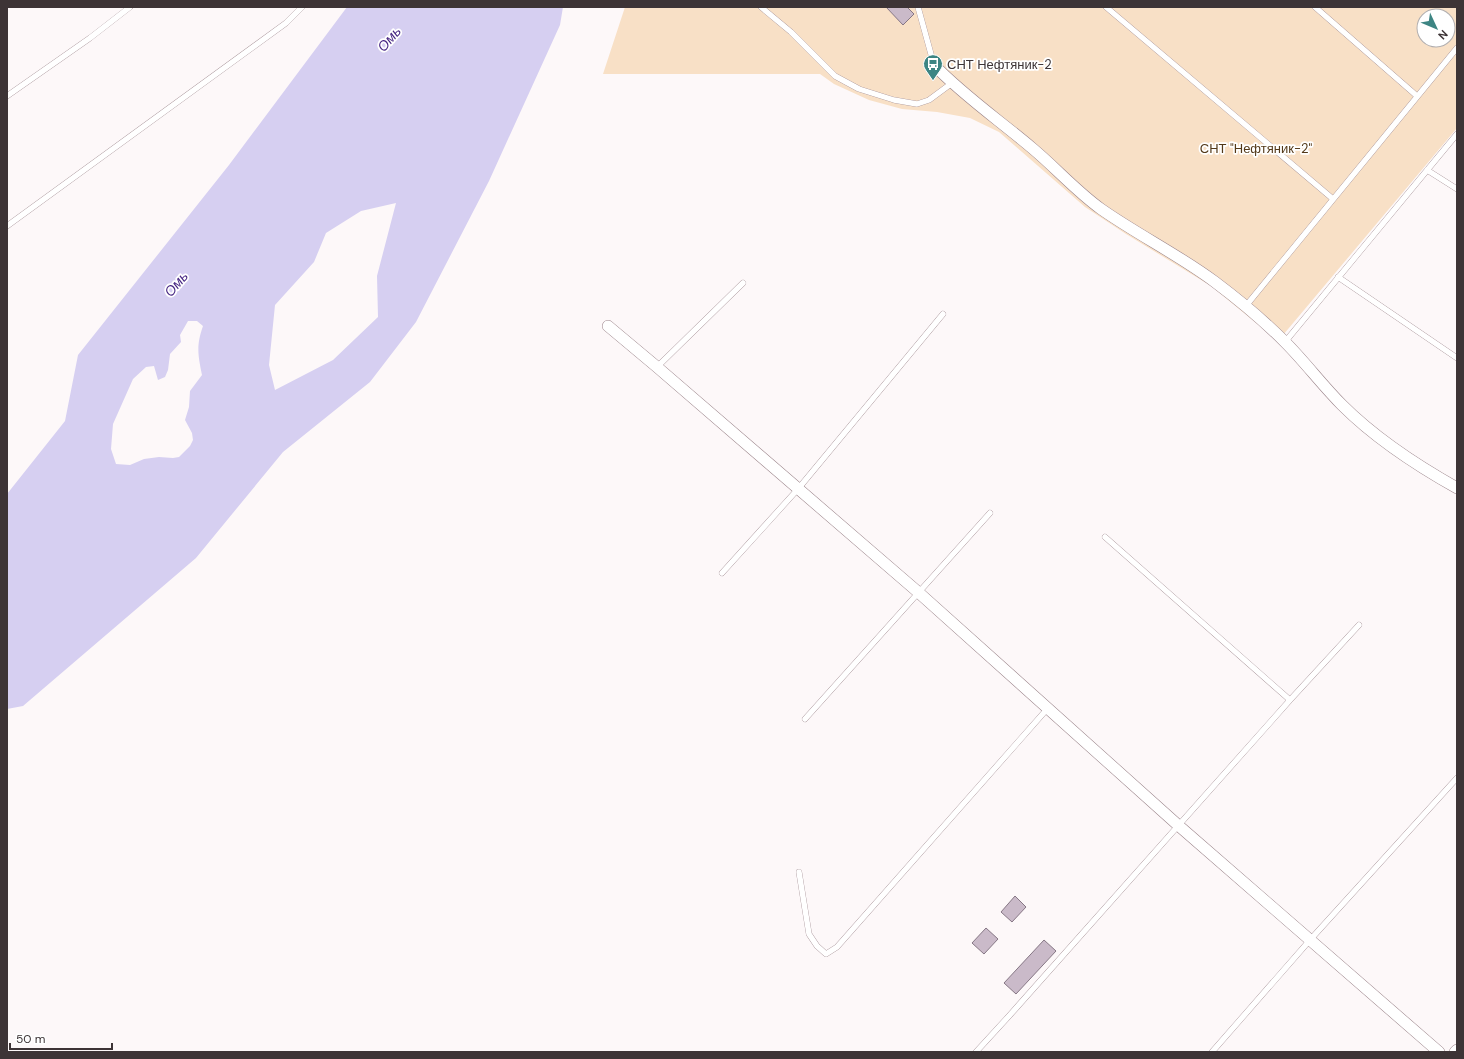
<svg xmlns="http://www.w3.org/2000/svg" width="1464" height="1059" viewBox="0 0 1464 1059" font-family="'DM Sans',sans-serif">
	<rect width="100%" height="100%" fill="#fdf8f9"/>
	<path fill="#f8e0c6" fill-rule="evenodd" d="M625,7H1457V128L1278,341L1211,286L1126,234L1085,207L999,132L970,118L937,112L902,109L869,100L834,84L820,74H603ZM1424,16H1448V40H1424Z"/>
	<path fill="#d6cff1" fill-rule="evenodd" d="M347,7H563L560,25L489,181L416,322L370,382L283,452L196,558L23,706L7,709V494L65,421L78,355L229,165ZM396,203L377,276L378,317L333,360L275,390L269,365L275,305L314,262L326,233L361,211ZM188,321H197L203,326C196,346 198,355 202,375L190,391L189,407L185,420L192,433L193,440L190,446L179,457L173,458L159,457L144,459L130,465L116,464L111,449L113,424L133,379L146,367L154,366L158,380L165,377L168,370L170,354L181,342L180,335Z"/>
	<path fill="#cabac9" stroke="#867785" d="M886,7H907L914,14L903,25Z
		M1015,896L1026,907L1012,922L1001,912Z
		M986,928L998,939L984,954L972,943Z
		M1044,940L1056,951L1016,994L1004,983Z"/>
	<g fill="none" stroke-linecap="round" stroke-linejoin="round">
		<g stroke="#998288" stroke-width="6">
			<path id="lane" d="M761,7L791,32L835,76L859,89L894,100L917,104L929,100L952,83
				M918,7L934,65
				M1106,7L1333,199
				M1315,7L1417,96
				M7,96L90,38L130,7
				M1427,170L1457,189
				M7,226L286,23L302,7
				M1338,277L1457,358
				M1245,307L1457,48
				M1285,342L1457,134
				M657,367L743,283
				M1105,537L1290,700
				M722,573L798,489L943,314
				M805,719L990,513
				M799,872L809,934L817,946L826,954L837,947L1048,708
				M976,1052L1009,1016L1290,700L1359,625
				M1212,1052L1310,940L1457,778"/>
		</g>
		<g stroke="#998288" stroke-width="12">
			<path id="street" d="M934,65C964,96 999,120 1032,148C1056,168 1076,191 1101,209C1138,235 1179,255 1215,282C1239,300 1264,321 1285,342C1305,362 1322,385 1342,405C1375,438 1416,465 1457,488
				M608,326L657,367L918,592L1179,826L1439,1052
				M1455,1052L1457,1050"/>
		</g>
		<use href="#lane" stroke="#fff" stroke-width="5.5"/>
		<use href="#street" stroke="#fff" stroke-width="11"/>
	</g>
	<defs>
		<g id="bus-pin" transform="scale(1)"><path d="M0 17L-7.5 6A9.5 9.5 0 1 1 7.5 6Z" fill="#3d8583" stroke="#fff"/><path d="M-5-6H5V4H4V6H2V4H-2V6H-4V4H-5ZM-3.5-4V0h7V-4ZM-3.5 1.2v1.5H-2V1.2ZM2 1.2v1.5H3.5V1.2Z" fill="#fff"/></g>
	</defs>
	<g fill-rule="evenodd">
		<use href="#bus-pin" x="933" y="64"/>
	</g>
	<g text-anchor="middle" stroke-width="3.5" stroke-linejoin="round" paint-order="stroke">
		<g font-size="13" fill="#3d3436" stroke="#fff" text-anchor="start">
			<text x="947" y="69">СНТ Нефтяник-2</text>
		</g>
		<g font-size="13" fill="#533919" stroke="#fff">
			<text x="1256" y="153">СНТ "Нефтяник-2"</text>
		</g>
		<g font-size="14" font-style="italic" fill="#472683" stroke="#fff">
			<text transform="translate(389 39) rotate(-49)" y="5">Омь</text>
			<text transform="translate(176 284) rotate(-49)" y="5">Омь</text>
		</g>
	</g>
	<rect width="1464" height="1059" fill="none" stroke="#3d3436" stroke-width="16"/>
	<g transform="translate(1436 28) rotate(134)"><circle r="19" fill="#ffffff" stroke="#b1aeaf"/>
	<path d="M0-3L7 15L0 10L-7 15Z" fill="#3d8583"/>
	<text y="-6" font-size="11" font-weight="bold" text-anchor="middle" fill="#3d3436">N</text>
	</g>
	<path d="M10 1043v6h102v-6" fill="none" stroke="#3d3436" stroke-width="2"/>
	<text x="16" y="1043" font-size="12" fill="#3d3436" stroke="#ffffff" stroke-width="3" paint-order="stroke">50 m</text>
</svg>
